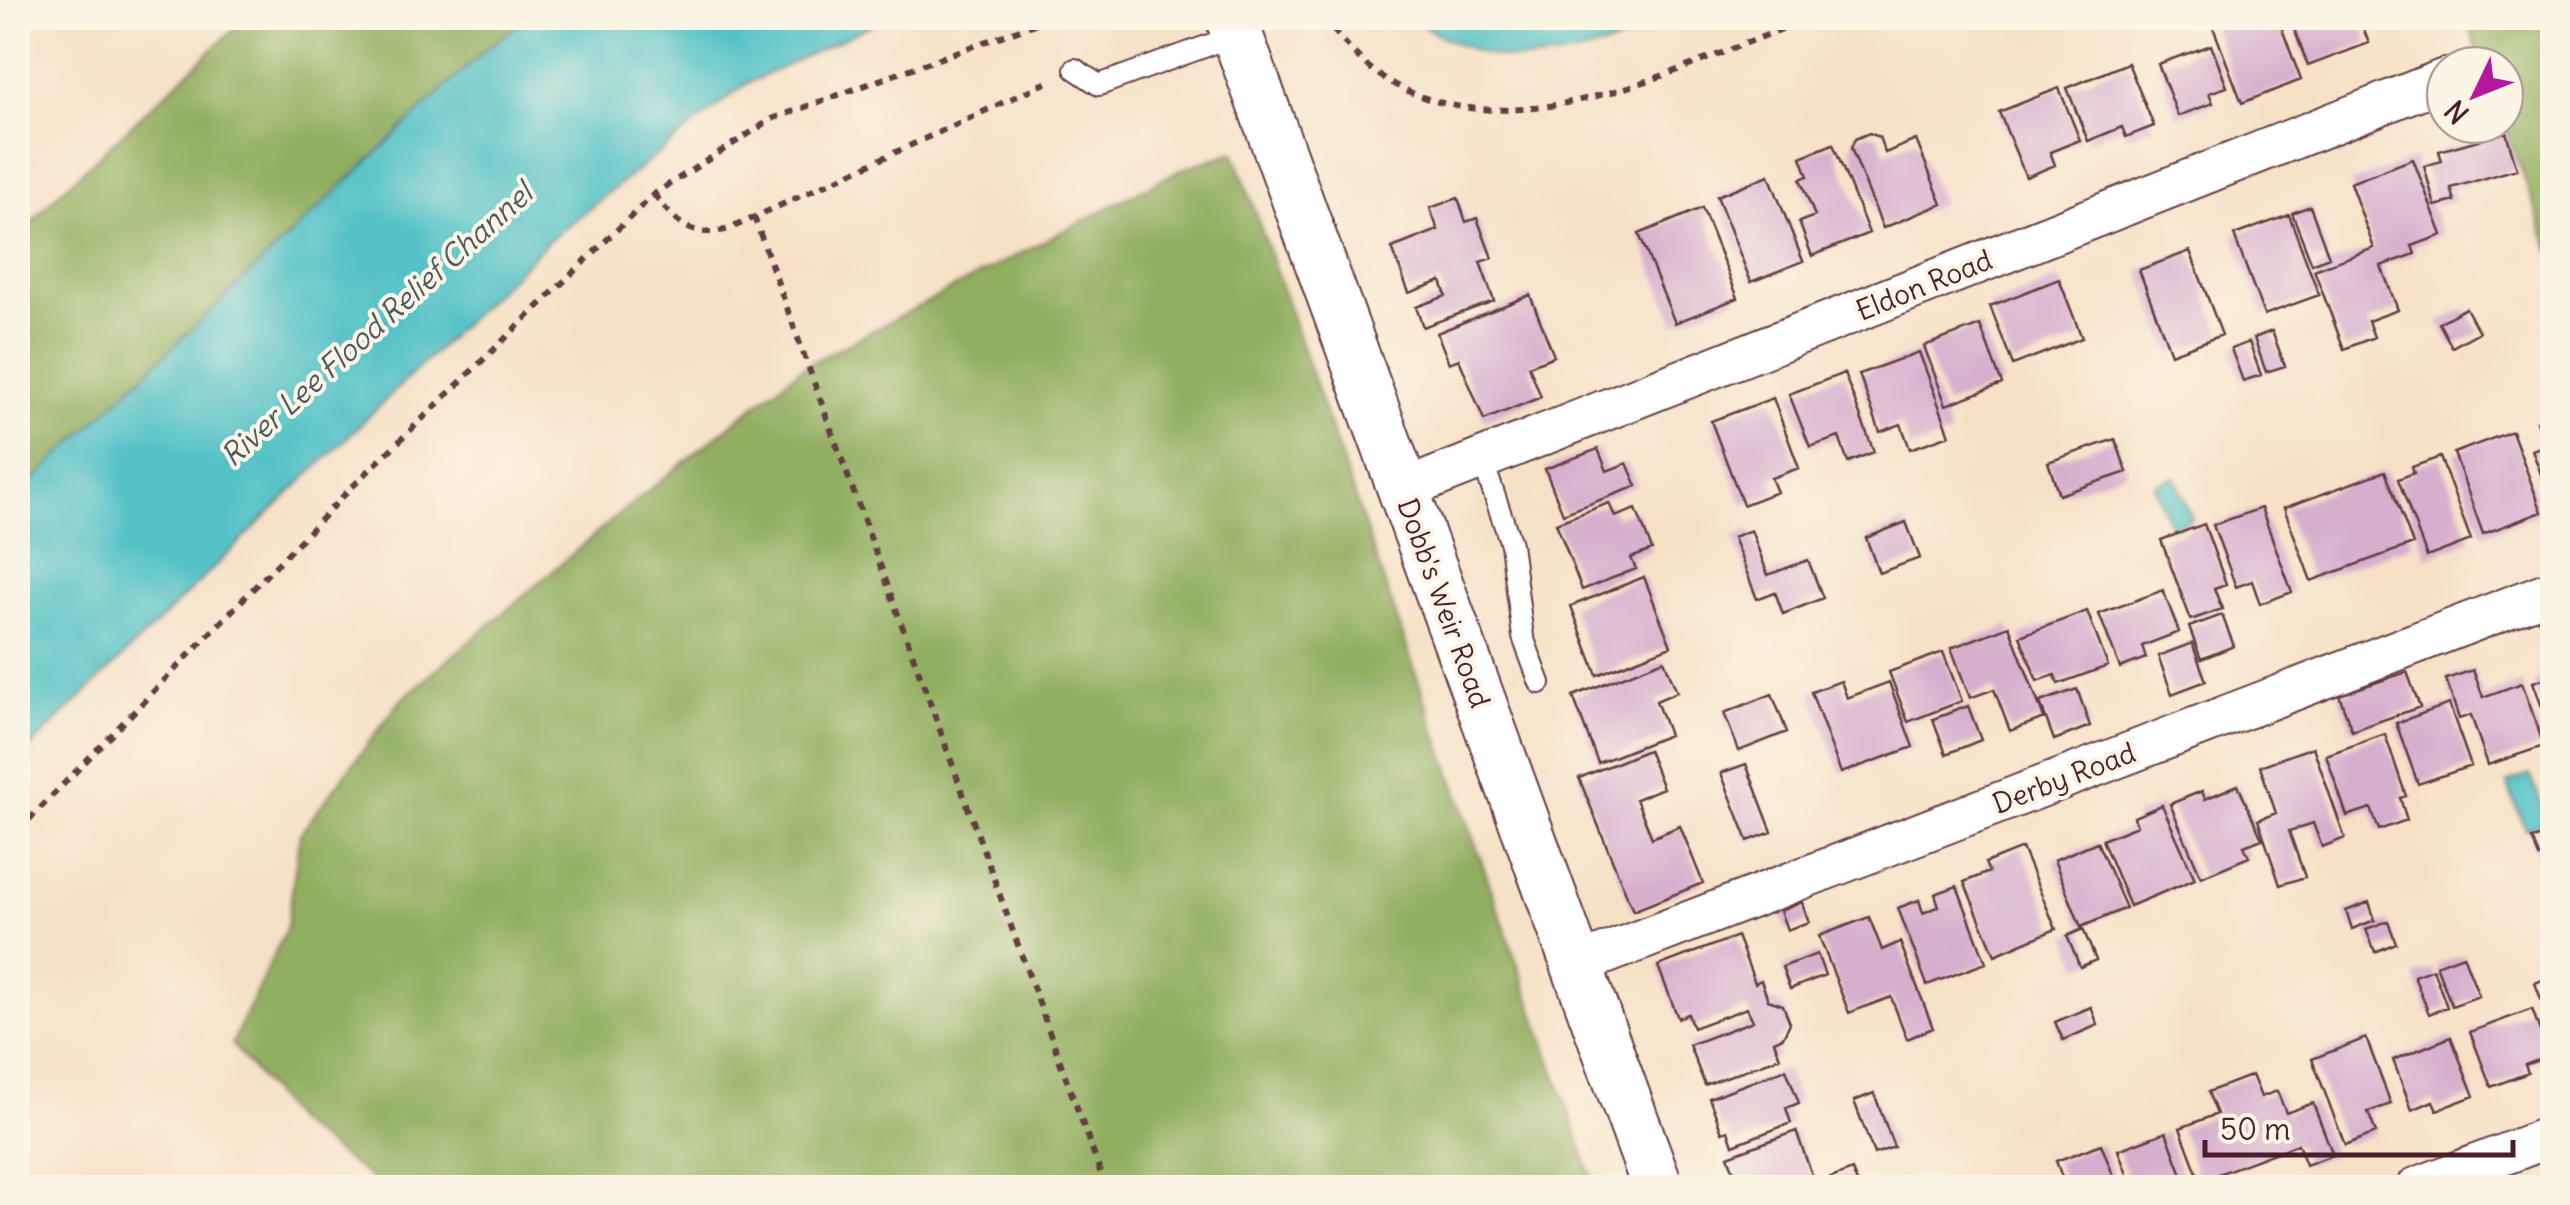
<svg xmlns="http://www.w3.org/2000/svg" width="2570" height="1205" viewBox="0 0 2570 1205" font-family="Delius,sans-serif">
	<rect width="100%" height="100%" fill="#fcf5e5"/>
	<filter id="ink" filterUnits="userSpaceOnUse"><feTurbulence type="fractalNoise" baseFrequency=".01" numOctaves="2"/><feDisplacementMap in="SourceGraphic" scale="20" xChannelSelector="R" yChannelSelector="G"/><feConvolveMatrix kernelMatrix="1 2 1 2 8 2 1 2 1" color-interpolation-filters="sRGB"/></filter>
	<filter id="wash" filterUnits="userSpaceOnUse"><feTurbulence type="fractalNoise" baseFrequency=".0048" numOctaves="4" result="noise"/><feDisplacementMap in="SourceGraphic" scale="40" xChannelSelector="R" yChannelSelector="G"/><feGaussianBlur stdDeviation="2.25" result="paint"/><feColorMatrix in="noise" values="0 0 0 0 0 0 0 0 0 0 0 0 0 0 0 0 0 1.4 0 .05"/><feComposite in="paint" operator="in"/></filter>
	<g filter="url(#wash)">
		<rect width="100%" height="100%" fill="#f6e1c7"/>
		<path fill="#92ae60" stroke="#6e6646" stroke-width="2.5" d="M246,18H528L488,47L18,495V237L57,195Z
			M2466,18H2552V254L2505,125V65H2483Z
			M1234,152L1595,1187L385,1188L296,1123L232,1044L287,927L300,834L401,700L622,512L803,367L1182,169Z"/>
		<path fill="#54c2c8" stroke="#4f707a" stroke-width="2.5" d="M528,18H886L746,84L548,241L18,759V495L488,47Z
			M1412,18H1682C1578,58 1512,87 1412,18Z
			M2175,477L2192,519L2171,527L2154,485Z
			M2530,774L2548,821L2525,829L2507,783Z"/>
		<g id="blocks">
			<path fill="#d7afcd" d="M2239,18H2278L2301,80L2242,103L2213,27Z
				M2290,18H2359L2369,43L2308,66Z
				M2211,45L2227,87L2209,93L2213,103L2178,116L2158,64Z
				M2128,63L2154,126L2126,137L2122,127L2088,141L2067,88Z
				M2059,88L2080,140L2050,152L2055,165L2026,177L1999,112Z
				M2506,132L2517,169L2451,188L2455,201L2435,206L2424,166L2442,161L2439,151Z
				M1869,133L1879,137L1885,153L1916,140L1942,204L1883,228L1851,148L1855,139Z
				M1833,144L1869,233L1812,256L1799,222L1815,216L1800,179L1808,176L1801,157Z
				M2413,159L2442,235L2412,246L2415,254L2381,266L2398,310L2368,321L2374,337L2344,349L2314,270L2374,248L2350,183Z
				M1769,175L1803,261L1751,282L1717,196Z
				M1458,198L1466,222L1477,218L1492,258L1480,262L1494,301L1423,327L1416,307L1446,296L1441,281L1409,293L1392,248L1438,230L1430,208Z
				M2310,206L2329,257L2312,264L2292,213Z
				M1702,208L1738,298L1675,323L1639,234Z
				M2289,215L2319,295L2264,315L2234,235Z
				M2190,251L2222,335L2171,354L2139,270Z
				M2059,279L2082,338L2013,365L1990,306Z
				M1530,295L1554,356L1529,366L1541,397L1484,420L1459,359L1449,363L1437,333Z
				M2466,308L2479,332L2452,347L2439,323Z
				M1980,325L2002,384L1946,405L1924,346Z
				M2272,331L2285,366L2266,372L2254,338Z
				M2249,342L2261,375L2243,381L2231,349Z
				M1919,352L1950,435L1910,449L1901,424L1880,432L1859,374Z
				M1844,373L1874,452L1848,462L1839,437L1810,447L1789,394Z
				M1773,398L1799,468L1771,478L1777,492L1743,505L1711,421Z
				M2552,416V504L2532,450L2546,445L2537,421Z
				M2512,431L2542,512L2483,534L2454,453Z
				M2115,439L2127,472L2059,495L2048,462Z
				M1598,449L1607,471L1627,463L1637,486L1563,514L1545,469Z
				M2440,457L2471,540L2427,557L2398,479L2414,473L2412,467Z
				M2385,471L2413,544L2311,581L2284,508Z
				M1609,503L1615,517L1636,509L1652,550L1631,558L1636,569L1582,590L1556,523Z
				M2261,508L2292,592L2260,604L2252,581L2236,587L2213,525Z
				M1906,522L1920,558L1879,573L1866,538Z
				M2204,524L2226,584L2214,588L2222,609L2191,620L2161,540Z
				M1751,530L1768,575L1808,560L1823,598L1783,614L1775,592L1757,599L1733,537Z
				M1644,577L1671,646L1597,675L1571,606Z
				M2163,590L2179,632L2142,646L2146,658L2120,668L2099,614Z
				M2087,611L2108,666L2058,684L2055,675L2037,681L2020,636Z
				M2552,612V658L2538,617Z
				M2222,615L2234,646L2201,659L2189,627Z
				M2009,626L2044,718L2010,731L1994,689L1970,698L1951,648Z
				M2192,643L2206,681L2172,694L2158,656Z
				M1943,652L1962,701L1908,722L1889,672Z
				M1664,660L1677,692L1656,701L1669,735L1598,763L1573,696Z
				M2473,670L2483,697L2522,683L2544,746L2488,765L2471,715L2459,719L2446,679Z
				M2407,672L2420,707L2352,731L2339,695Z
				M2552,676V735L2533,682Z
				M1841,681L1847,698L1889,682L1913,747L1841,773L1811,692Z
				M2077,689L2090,726L2054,740L2040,702Z
				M1772,694L1787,732L1739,751L1724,713Z
				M2449,704L2471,766L2418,784L2396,723Z
				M1968,706L1981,740L1946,754L1933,719Z
				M2385,734L2406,796L2400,798L2407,820L2379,830L2371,808L2347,816L2326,755Z
				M2313,747L2345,838L2322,847L2313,823L2289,831L2305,877L2280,885L2258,820L2276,813L2260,766Z
				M1648,750L1663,788L1636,799L1652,838L1680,826L1703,883L1633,911L1579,778Z
				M1746,764L1772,832L1748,841L1721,773Z
				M2238,785L2262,839L2244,846L2249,857L2201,877L2170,804L2202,791L2205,799Z
				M2162,805L2195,879L2130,906L2102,840L2137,826L2134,817Z
				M2552,833V853L2539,857L2532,839Z
				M2097,842L2126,908L2081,927L2054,860Z
				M2022,848L2056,929L1995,955L1964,882L1989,872L1985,863Z
				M1957,886L1986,963L1927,985L1898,908L1919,900L1923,913L1939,906L1935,894Z
				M1802,902L1809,922L1787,930L1780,911Z
				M2369,902L2375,920L2352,929L2346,911Z
				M1869,917L1882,950L1900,942L1933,1028L1907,1039L1891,997L1849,1013L1819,936Z
				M2388,921L2396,943L2375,952L2366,929Z
				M2083,929L2096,960L2080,967L2067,936Z
				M1737,936L1755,983L1761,980L1768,1000L1783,1005L1790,1023L1783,1037L1774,1041L1780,1057L1705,1085L1689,1045L1753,1021L1747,1008L1693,1028L1688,1014L1678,1018L1658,966Z
				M1817,954L1825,975L1790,989L1782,967Z
				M2463,955L2479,996L2452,1006L2436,965Z
				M2433,969L2447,1007L2429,1014L2414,976Z
				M2552,976V1029L2535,983Z
				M2091,1007L2098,1025L2063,1040L2055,1022Z
				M2532,1009L2549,1056L2525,1065L2528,1073L2491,1087L2470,1032Z
				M2451,1037L2474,1096L2437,1110L2433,1101L2412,1110L2393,1060Z
				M2366,1038L2391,1104L2368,1112L2376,1133L2345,1145L2312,1059Z
				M1786,1069L1799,1103L1786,1108L1791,1123L1733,1145L1728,1130L1722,1132L1709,1098Z
				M2252,1075L2261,1097L2277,1091L2286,1113L2313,1103L2333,1155L2306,1165L2298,1144L2200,1181L2180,1128L2217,1114L2208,1092Z
				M1874,1093L1894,1147L1874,1154L1854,1101Z
				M1796,1131L1814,1180L1794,1188H1740L1728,1156Z
				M2166,1132L2187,1188H2132L2118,1150Z
				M2101,1144L2118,1188H2066L2056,1161Z
				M1852,1170L1859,1188H1807V1187Z"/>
		</g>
	</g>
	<g filter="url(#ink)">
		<use href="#blocks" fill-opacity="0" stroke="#643c42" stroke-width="2.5"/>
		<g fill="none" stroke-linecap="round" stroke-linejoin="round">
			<g stroke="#643c42" stroke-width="24">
				<path id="service" d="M1075,69L1099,85L1237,35
					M1482,459L1511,544L1523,637L1540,683"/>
			</g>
			<g stroke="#643c42" stroke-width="44">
				<path id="minor" d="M1403,490L2445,79
					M1576,965L2552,591
					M2416,1188L2552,1136"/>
			</g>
			<g stroke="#643c42" stroke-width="54">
				<path id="tertiary" d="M1231,18L1658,1188"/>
			</g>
			<path stroke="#643c42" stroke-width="6" stroke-dasharray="8 8" stroke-linecap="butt" d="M1322,18C1339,35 1356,58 1375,72C1504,164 1681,65 1811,18
				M654,194C676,223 690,239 729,229L1052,80
				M754,217L1106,1188
				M18,831L352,487L654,194L772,119L1051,18"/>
			<use href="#service" stroke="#fff" stroke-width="20"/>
			<use href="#minor" stroke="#fff" stroke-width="40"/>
			<use href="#tertiary" stroke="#fff" stroke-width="50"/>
		</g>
	</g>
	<g text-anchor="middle" stroke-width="8" stroke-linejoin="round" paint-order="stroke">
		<g font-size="28" fill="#4a1f2b" stroke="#fcf5e5">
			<text transform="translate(1924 285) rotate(-22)" y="10">Eldon Road</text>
			<text transform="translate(1444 603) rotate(70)" y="10">Dobb's Weir Road</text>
			<text transform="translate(2064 778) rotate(-21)" y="10">Derby Road</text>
		</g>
		<g font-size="30" font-style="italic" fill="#4e5862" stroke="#fcf5e5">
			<text transform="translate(377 325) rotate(-42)" y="10">River Lee Flood Relief Channel</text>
		</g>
	</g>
	<rect width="2570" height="1205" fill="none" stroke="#fcf5e5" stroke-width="60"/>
	<g transform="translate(2475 95) rotate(227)"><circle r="48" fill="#fcf5e5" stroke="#b59f9b" stroke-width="2.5"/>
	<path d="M0-8L18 38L0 25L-18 38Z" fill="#b5179e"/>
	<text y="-15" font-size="28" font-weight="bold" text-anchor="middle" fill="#4a1f2b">N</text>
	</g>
	<path d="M2205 1140v15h308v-15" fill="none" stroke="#4a1f2b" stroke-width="5"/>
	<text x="2220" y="1140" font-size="30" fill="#4a1f2b" stroke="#fcf5e5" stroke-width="8" paint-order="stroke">50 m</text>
</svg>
